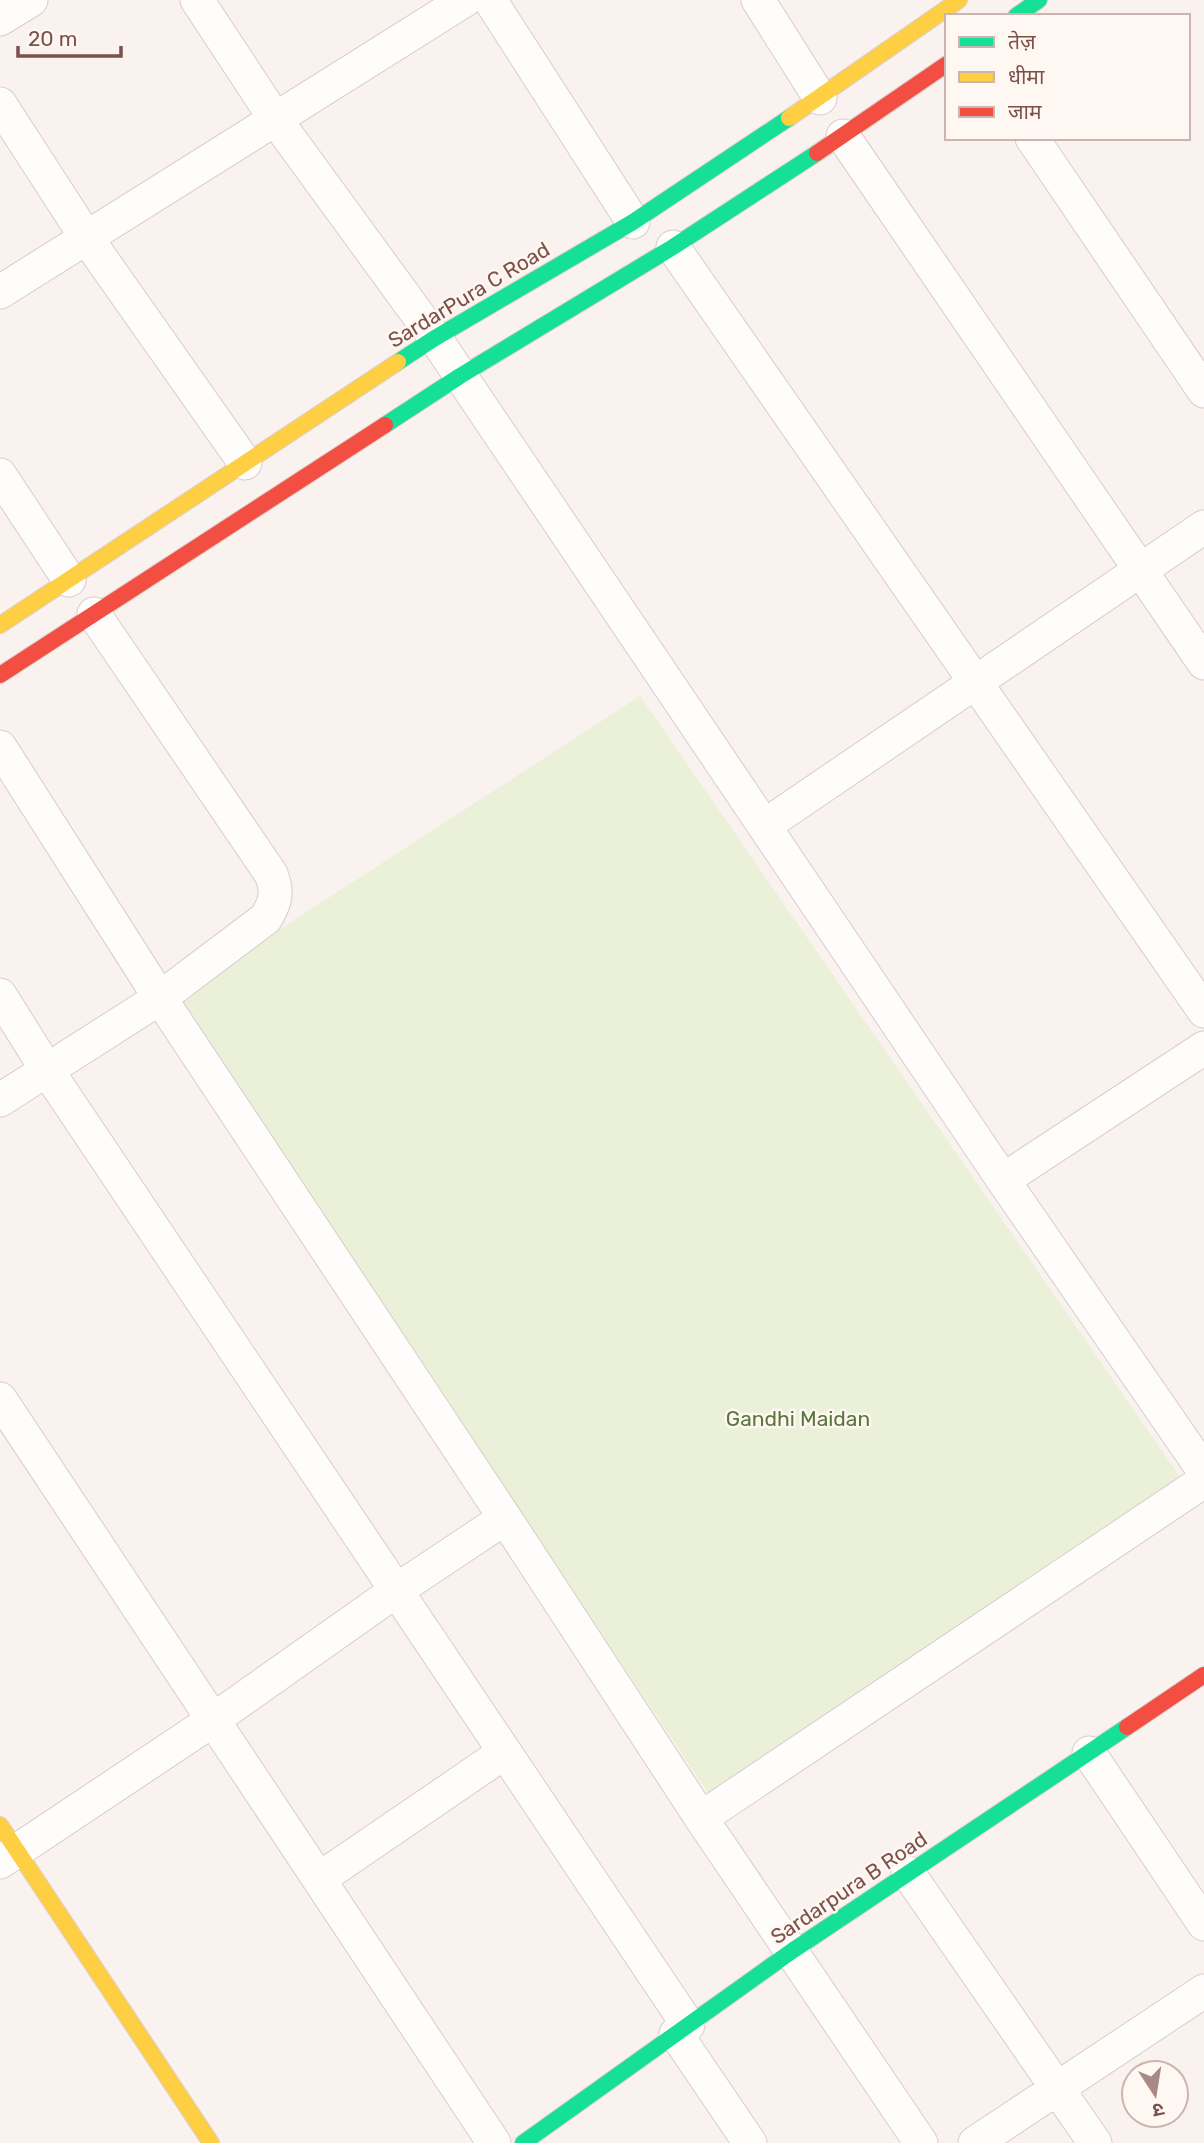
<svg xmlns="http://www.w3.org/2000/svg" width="1204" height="2143" viewBox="0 0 1204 2143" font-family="Rubik,'Noto Sans Devanagari',sans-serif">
	<rect width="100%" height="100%" fill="#f9f2ee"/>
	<path fill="#ebf0d8" d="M640,696L1198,1503L722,1814L177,996Z"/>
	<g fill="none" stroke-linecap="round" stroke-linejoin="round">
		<g stroke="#d8cdca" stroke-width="35">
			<path id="street" d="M197,0L276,120L435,338L1003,1180L1204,1471
				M490,0L633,222
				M758,0L820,98
				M0,19L31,0
				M0,104L86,237L245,463
				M843,136L1204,663
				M1032,138L1204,391
				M673,247L1204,1011
				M0,292L465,0
				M0,475L69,580
				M0,747L160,998L505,1518L701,1818L921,2143
				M764,826L1204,527
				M0,995L47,1070L688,2025
				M0,1100L160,998L266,918C276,901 278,892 271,874L94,614
				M1003,1180L1204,1048
				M0,1399L494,2143
				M1089,1753L1204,1924
				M701,1818L1204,1481
				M0,1862L213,1720L397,1590L505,1518
				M908,1873L1095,2143
				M319,1879L505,1752
				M676,2034L750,2143
				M975,2143L1204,1991"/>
		</g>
		<g stroke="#dacfcc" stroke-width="18">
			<path id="fast" d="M1016,16L1039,0
				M398,362L435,338L633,222L789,118
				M385,425L460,376L673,247L817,153
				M523,2143L792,1951L1127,1727"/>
		</g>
		<g stroke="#dacfcc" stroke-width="18">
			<path id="slow" d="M789,118L959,0
				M0,625L398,362
				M0,1825L211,2143"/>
		</g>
		<g stroke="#dacfcc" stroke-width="18">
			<path id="jam" d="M817,153L947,64
				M0,675L385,425
				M1127,1727L1204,1675"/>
		</g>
		<use href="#street" stroke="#fefdfc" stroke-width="33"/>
		<use href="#fast" stroke="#16e098" stroke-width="16"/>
		<use href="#slow" stroke="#ffcf43" stroke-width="16"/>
		<use href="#jam" stroke="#f24e42" stroke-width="16"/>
	</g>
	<g text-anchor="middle" stroke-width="5" stroke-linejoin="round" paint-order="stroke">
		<g font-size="21" fill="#7c514a" stroke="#fff7f1">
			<text transform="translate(469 295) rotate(-31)" y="7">SardarPura C Road</text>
			<text transform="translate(849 1888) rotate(-34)" y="7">Sardarpura B Road</text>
		</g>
		<g font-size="21" fill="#59763b" stroke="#fff7f1">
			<text x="798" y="1426">Gandhi Maidan</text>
		</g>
	</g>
	<rect x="945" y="14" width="245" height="126" fill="#fff7f1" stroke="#cbb5ae" stroke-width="2"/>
	<rect x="959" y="37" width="35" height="10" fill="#16e098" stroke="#cbb5ae" stroke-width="2"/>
	<text x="1008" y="49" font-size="21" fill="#7c514a">तेज़</text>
	<rect x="959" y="72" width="35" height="10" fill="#ffcf43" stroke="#cbb5ae" stroke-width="2"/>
	<text x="1008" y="84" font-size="21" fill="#7c514a">धीमा</text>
	<rect x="959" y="107" width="35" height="10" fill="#f24e42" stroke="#cbb5ae" stroke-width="2"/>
	<text x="1008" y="119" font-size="21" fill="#7c514a">जाम</text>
	<g transform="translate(1155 2094) rotate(168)"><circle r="33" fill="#fff7f1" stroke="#cbb5ae" stroke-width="2"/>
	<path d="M0-5L12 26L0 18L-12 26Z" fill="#a88983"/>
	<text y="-10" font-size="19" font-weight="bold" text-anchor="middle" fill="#7c514a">उ</text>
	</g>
	<path d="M18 46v10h103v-10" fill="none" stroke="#7c514a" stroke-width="3.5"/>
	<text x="28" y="46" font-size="21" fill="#7c514a" stroke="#fff7f1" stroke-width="5" paint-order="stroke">20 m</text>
</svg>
